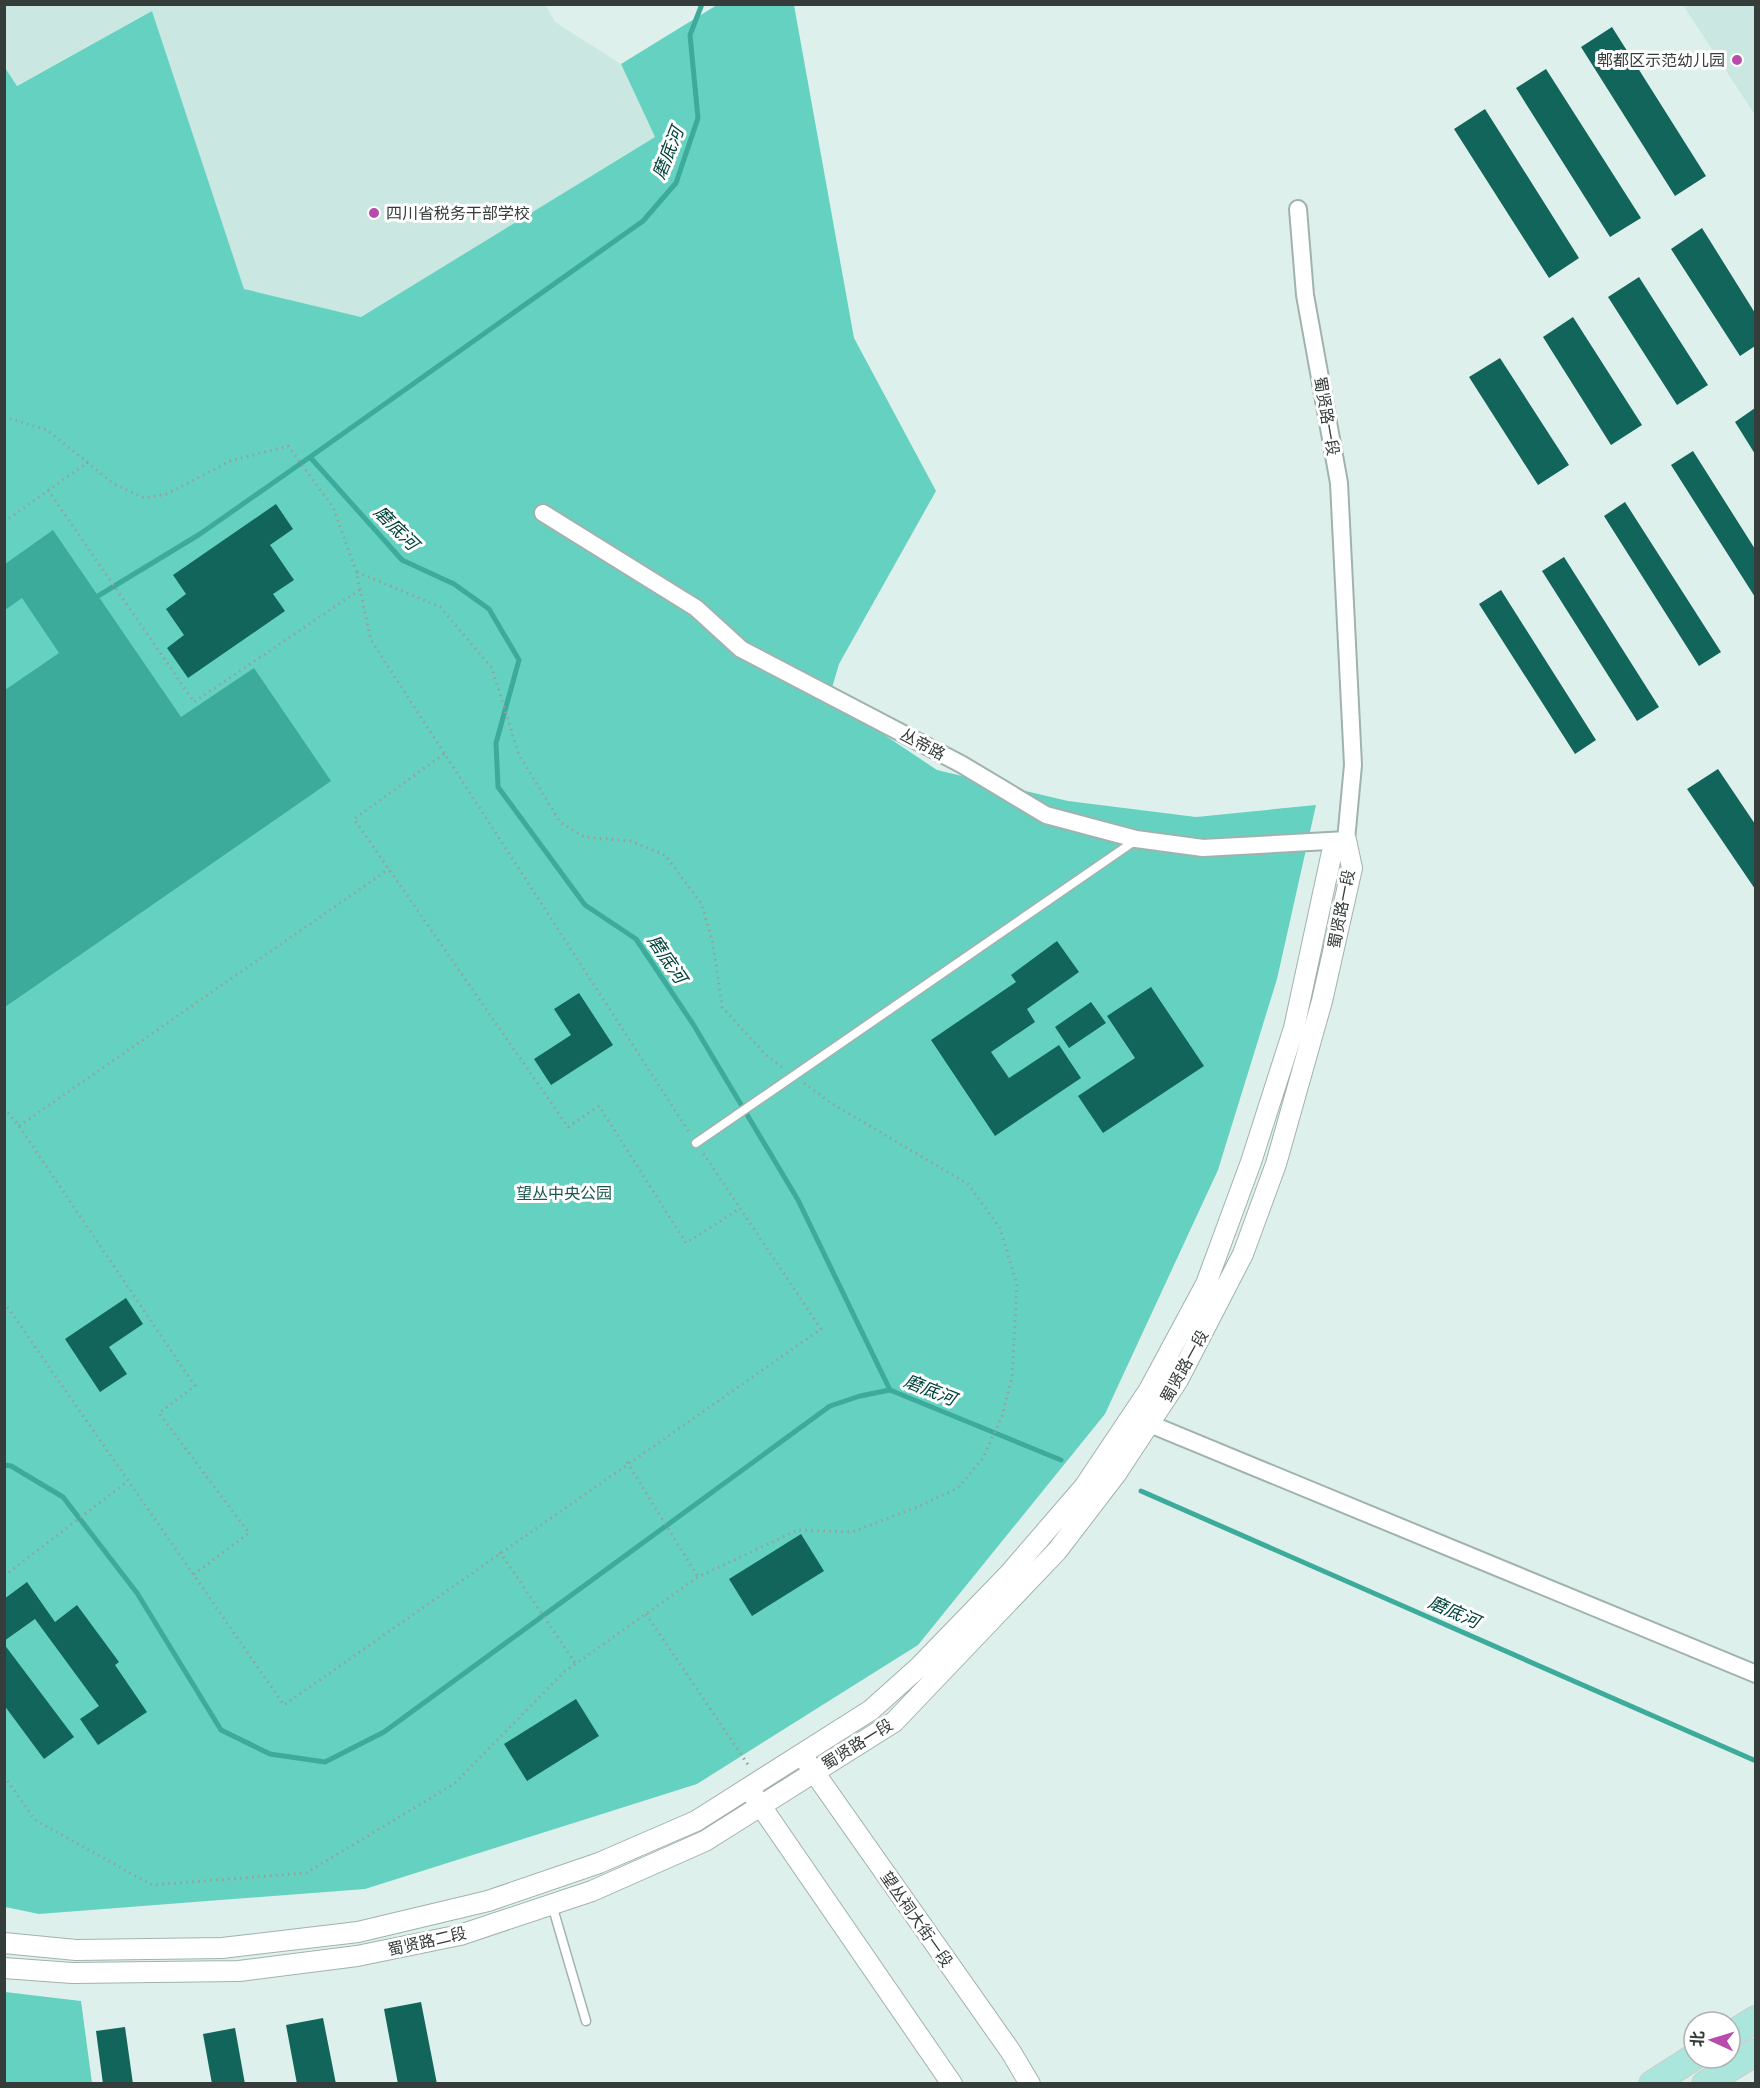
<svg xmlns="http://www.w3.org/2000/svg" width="1760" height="2088" viewBox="0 0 1760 2088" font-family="'DejaVu Sans','Noto Sans SC',sans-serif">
	<rect width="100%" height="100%" fill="#def0ec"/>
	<path fill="#cbe7e1" d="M5,5H546L555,22L621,64L655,137L361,317L244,290L152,11L16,86L5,66Z
		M1683,5H1755V115Z"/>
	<path fill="#65d2c1" d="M717,5H794L854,338L936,491L839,664L829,698L937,770L1068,801L1196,817L1316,805L1277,979L1218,1170L1105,1414L918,1645L697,1784L365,1889L39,1914L5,1907L4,66L17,86L152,11L244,289L361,317L655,137L621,64Z
		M5,1992L81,2001L92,2083H5Z"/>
	<path fill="#3cab9b" d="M53,530L181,717L254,668L331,781L5,1007V690L59,653L22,598L5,610V564Z"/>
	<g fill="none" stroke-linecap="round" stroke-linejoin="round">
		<path stroke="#3cab9b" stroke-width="5" d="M310,457L643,221L676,183L698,118L690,35L702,4
			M93,599L200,534L310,457L402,560L454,584L489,609L519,660L496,743L498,787L585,905L636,939L693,1024L798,1200L890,1390L1061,1460
			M4,1465L11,1466L63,1497L137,1593L221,1730L270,1754L325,1762L384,1732L830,1406L860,1396L890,1390
			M1141,1491L1756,1761"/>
	</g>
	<path fill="#11655a" d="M1612,27L1706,176L1675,196L1581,47Z
		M1546,69L1641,218L1610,237L1516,88Z
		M1485,109L1579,258L1549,278L1454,129Z
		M1702,228L1755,313V346L1740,356L1671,249Z
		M1639,277L1708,385L1677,405L1608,297Z
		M1573,317L1642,425L1611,445L1543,337Z
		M1500,358L1569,465L1538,485L1469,377Z
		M1755,408V454L1735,422Z
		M1693,451L1755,549V597L1671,465Z
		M1625,502L1721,652L1699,666L1604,516Z
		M276,504L293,529L270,545L294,580L273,594L285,611L188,678L167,648L184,635L166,609L186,594L173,575Z
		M1564,557L1659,707L1637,721L1542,571Z
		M1501,590L1596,740L1575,754L1479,604Z
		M1718,769L1755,824V889L1687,789Z
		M1057,941L1079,972L1027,1009L1035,1022L991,1052L1009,1078L1059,1045L1081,1078L995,1136L931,1040L1016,982L1011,975Z
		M1151,987L1204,1066L1103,1133L1078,1096L1135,1058L1107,1016Z
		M579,993L613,1045L551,1085L534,1059L571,1035L554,1009Z
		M1091,1002L1106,1023L1069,1048L1055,1027Z
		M126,1298L143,1324L109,1347L127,1374L100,1392L65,1339Z
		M801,1534L824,1571L752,1616L729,1579Z
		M27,1582L55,1622L77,1605L119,1662L115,1665L147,1712L98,1745L80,1719L99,1706L35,1619L4,1641V1599Z
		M4,1644L74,1737L44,1759L4,1705Z
		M576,1699L599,1736L527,1781L504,1744Z
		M421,2002L437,2084H398L384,2009Z
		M323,2018L336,2084H297L286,2025Z
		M125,2027L133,2084H103L96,2031Z
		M235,2028L245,2084H212L203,2034Z"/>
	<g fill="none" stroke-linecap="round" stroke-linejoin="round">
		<g stroke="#a0b2ae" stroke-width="11">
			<path id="service" d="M696,1143L1136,840
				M552,1905L586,2021"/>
		</g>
		<g stroke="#a0b2ae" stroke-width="20">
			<path id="minor" d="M543,513L696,608L741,649L961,764L1046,815L1136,839L1203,848L1346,840L1353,765L1339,483L1305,295L1298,209
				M1150,1424L1756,1674"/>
		</g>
		<g stroke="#a0b2ae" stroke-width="22">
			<path id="tertiary" d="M807,1762L1011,2052L1030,2084
				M754,1796L952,2084
				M4,1943L76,1950L222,1948L358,1932L488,1901L599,1863L696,1821L871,1710L919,1667L1009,1574L1084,1487L1149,1390L1206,1284L1251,1162L1294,1028L1332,852L1346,840L1352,868L1322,1001L1276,1164L1243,1254L1178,1380L1116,1474L1057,1551L894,1722L705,1841L592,1891L460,1935L357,1956L239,1971L72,1973L4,1968"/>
		</g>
		<g stroke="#cacdcc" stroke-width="28">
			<path id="primary" d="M1730,2035L1756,2019
				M1652,2084L1694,2057
				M1705,2084L1756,2052"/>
		</g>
		<path stroke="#93a19e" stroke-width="3" stroke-dasharray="1.5 4.5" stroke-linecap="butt" d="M4,417L47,430L114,484L144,498L167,494L230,461L288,446L333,507L356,571L371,640L689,1132
			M48,490L194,702L361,589
			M4,522L88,462
			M357,572L440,607L492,668L519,755L560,822L584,837L630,841L665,855L701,903L713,943L722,1007L765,1054L782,1067
			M444,754L354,819L568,1127L599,1106L686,1243L739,1209
			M4,1108L19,1126L195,1386L159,1413L249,1533L193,1575
			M19,1126L389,869
			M4,1302L284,1705L821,1329L703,1153
			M627,1462L698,1577
			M500,1552L576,1664
			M4,1576L128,1481
			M646,1614L749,1766
			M4,1776L35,1820L152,1885L306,1873L454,1784L564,1672L698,1577L798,1530L852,1532L917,1507L958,1488L983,1458L1002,1416L1012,1377L1017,1285L1000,1228L968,1184L831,1103L804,1083"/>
		<use href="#service" stroke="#fff" stroke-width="8"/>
		<use href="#minor" stroke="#fff" stroke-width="16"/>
		<use href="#tertiary" stroke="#fff" stroke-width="20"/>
		<use href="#primary" stroke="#aae6dc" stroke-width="26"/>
	</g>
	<g fill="#b74cad" stroke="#fff" stroke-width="2">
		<circle cx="1737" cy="60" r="6"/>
		<circle cx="374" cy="213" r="6"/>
	</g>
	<g text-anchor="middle" stroke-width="6" stroke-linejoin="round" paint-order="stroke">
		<g font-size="16" fill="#353d3b" stroke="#fff" text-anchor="end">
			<text x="1725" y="66">郫都区示范幼儿园</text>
			<text x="386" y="219" text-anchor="start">四川省税务干部学校</text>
		</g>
		<g font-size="16" fill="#353d3b" stroke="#fff">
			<text transform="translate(1327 416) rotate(80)" y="6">蜀贤路一段</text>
			<text transform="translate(923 744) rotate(28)" y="6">丛帝路</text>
			<text transform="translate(1341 909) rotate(-79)" y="6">蜀贤路一段</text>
			<text transform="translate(1184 1366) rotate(-61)" y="6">蜀贤路一段</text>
			<text transform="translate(857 1744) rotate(-32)" y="6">蜀贤路一段</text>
			<text transform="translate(917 1919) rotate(55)" y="6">望丛祠大街一段</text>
			<text transform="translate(427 1941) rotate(-13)" y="6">蜀贤路二段</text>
		</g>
		<g font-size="16" fill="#1b584f" stroke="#fff">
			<text x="564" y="1199">望丛中央公园</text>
		</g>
		<g font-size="18" font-style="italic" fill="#00433b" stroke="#fff">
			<text transform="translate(668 153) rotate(-68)" y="6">磨底河</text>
			<text transform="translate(396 528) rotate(45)" y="6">磨底河</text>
			<text transform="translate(667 959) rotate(56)" y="6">磨底河</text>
			<text transform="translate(930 1390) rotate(22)" y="6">磨底河</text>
			<text transform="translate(1454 1612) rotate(24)" y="6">磨底河</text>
		</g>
	</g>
	<rect width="1760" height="2088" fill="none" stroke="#353d3b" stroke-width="12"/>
	<g transform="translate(1712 2040) rotate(274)"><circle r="28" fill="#ffffff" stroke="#aeb1b1" stroke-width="1.5"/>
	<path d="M0-4.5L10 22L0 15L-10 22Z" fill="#b74cad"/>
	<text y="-9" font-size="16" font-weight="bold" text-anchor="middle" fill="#353d3b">北</text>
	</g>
</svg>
